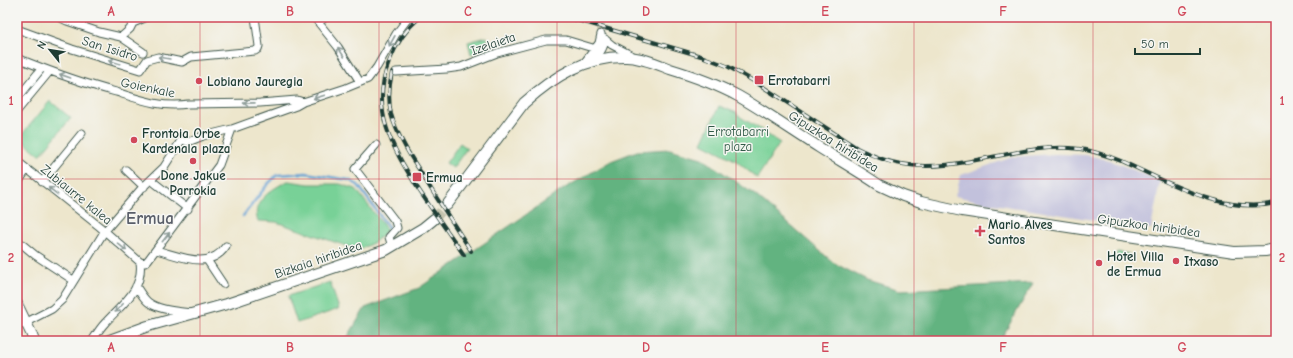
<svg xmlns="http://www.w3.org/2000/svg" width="1293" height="358" viewBox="0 0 1293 358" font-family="'Comic Neue',sans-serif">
	<rect width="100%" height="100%" fill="#f6f6f2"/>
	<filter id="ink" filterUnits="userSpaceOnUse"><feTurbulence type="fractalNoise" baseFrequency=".025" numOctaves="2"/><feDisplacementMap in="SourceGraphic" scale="8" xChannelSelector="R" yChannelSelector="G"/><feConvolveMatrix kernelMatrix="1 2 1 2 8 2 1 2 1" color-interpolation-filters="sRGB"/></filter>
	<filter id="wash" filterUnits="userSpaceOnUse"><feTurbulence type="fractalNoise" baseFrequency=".012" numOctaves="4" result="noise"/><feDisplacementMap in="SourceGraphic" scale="16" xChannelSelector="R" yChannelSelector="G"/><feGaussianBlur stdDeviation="0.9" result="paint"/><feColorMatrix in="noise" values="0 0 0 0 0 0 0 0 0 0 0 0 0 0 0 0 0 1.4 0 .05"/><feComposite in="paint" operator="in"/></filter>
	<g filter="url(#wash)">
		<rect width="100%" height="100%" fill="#ede6cc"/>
		<path fill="#c2c1dc" d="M1055,154L1086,155L1109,160L1160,181L1151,229L987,203L955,196L961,175L1013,157Z"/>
		<path fill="#78d197" stroke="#4c8766" d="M487,37L490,49L471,54L468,42Z
			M50,101L71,118L40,155L19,138Z
			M719,106L737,113V115L765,132L764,133L780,143L757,178L735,160L702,143Z
			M460,143L467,148L453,168L446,163Z
			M288,181L309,184H340L356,189L387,230L375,242L358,250L276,222L258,221C250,202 273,188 288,181Z
			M1117,252L1129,254L1128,260L1116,258Z
			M330,282L339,309L297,323L288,296Z"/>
		<path fill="#62b380" stroke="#40785a" d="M670,149L702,158L755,195L834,263L867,280L900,290L1033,283L1000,341H336L347,338L365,308L419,288L565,188L611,161L637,151Z"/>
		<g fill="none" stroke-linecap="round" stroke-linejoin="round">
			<path stroke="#62a1d4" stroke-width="2.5" d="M243,216L267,185L277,175L306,173L349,180L358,185L391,231"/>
		</g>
	</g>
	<g filter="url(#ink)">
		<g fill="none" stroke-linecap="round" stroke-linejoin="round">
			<path stroke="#c4c4ae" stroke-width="7" stroke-dasharray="7 3.5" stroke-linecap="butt" d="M600,17L601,34"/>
			<path stroke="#c4c4ae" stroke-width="10" stroke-dasharray="10 5" stroke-linecap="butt" d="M434,219L447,205"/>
			<g stroke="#3e564b" stroke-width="9">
				<path id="street" d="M59,17L67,21L99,32L121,37L143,52
					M126,17L133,23
					M314,17L338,47L360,82
					M133,23L147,17
					M319,23L325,17
					M17,29L72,49L140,70L147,60L158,57L182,62L191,57L255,51L258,49L259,46L255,17
					M601,36L612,45L633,56
					M121,37L130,29L133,23
					M17,58C49,71 82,83 116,92C141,100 162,108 188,104L260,103L297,100L303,102
					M591,60C600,55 604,48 605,39
					M584,63L599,43L601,34
					M396,72L447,69L461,67L497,53L546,40H566L596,49
					M17,99L42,68
					M17,111L50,71
					M376,145L355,169L395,221L397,228L389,237L392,247
					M17,161L100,227L140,262
					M126,170L144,187
					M151,180L188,209
					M42,182L82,133
					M17,184L27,169
					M17,240L35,255L73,280
					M156,250C180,256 210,271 226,246
					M207,260L223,284
					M140,262L145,263L148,260L219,165L232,129
					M136,286C140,292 143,298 148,302C158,310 177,311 190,313
					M17,327L52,309L62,300L104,232L141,189L164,167L182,139L188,142L203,136L232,129L296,106L303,102L346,88L368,79L377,67L396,34L409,17
					M92,341C96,335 100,328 105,323C121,305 144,290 140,262"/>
			</g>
			<g stroke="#3e564b" stroke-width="12">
				<path id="secondary" d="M447,205L524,103C553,77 586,56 626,57C641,57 657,64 670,69C693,76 716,84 738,96C766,112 793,131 820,148C839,160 860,172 879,185L903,196L921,202L962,211L1234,252L1265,251L1276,249
					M17,304L31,333L34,341
					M107,341L148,326L227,304L386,250L423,228L434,219"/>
			</g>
			<use href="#street" stroke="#fff" stroke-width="7"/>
			<use href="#secondary" stroke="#fff" stroke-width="10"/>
			<g stroke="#1f3d34" stroke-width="4">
				<path id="rail" d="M420,17C406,29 396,44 389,62C370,110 392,147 417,187C432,210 448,232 464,255
					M567,17L701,56L727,66L757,83L857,148C871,155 886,162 902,164C962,174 1020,141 1080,149C1094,151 1108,156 1121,161C1168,182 1223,215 1276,203
					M392,72C389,86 388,100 391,114C397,135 408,153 420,171C436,198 454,224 471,251"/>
			</g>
			<use href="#rail" stroke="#f6f6f2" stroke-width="2.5" stroke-dasharray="8" stroke-linecap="butt"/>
		</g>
		<defs><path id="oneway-shaft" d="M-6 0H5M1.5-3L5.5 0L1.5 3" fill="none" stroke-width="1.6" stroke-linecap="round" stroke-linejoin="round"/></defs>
		<g stroke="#8f9e9a">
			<use href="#oneway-shaft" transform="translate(392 41) rotate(119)"/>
			<use href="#oneway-shaft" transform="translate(341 52) rotate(-124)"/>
			<use href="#oneway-shaft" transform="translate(164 58) rotate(-170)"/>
			<use href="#oneway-shaft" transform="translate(114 62) rotate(-164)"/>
			<use href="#oneway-shaft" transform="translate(65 76) rotate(-161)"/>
			<use href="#oneway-shaft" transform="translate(319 97) rotate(164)"/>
			<use href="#oneway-shaft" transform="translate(249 103) rotate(179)"/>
			<use href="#oneway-shaft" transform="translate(53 191) rotate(-142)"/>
			<use href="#oneway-shaft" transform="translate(166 237) rotate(-52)"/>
			<use href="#oneway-shaft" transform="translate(122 247) rotate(40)"/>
			<use href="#oneway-shaft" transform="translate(119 308) rotate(134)"/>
		</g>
	</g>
	<path fill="none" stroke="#d1495b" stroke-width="1" stroke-opacity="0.55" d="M200,17V341M379,17V341M557,17V341M736,17V341M914,17V341M1093,17V341M17,179H1276"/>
	<g fill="#d1495b" stroke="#f6f6f2" stroke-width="1.5">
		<rect x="754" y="75" width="10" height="10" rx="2"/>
		<circle cx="199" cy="81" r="4"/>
		<circle cx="134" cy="140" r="4"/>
		<circle cx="193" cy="161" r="4"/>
		<rect x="412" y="172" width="10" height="10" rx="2"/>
		<path d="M978 225h4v4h4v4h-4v4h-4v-4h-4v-4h4z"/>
		<circle cx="1176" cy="261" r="4"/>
		<circle cx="1099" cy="263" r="4"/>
	</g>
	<g text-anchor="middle" stroke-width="3" stroke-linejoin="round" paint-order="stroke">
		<g font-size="13" fill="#1f3d34" stroke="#f6f6f2">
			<text transform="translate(493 43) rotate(-19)" y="5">Izelaieta</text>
			<text transform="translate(110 48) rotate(17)" y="5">San Isidro</text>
			<text transform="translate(148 87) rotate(12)" y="5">Goienkale</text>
			<text transform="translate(834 141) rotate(32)" y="5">Gipuzkoa hiribidea</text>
			<text transform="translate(77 194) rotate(39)" y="5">Zubiaurre kalea</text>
			<text transform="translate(1149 225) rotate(8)" y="5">Gipuzkoa hiribidea</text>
			<text transform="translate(318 259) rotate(-19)" y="5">Bizkaia hiribidea</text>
		</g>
		<g font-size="13" font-weight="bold" fill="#1f3d34" stroke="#f6f6f2" text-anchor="start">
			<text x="768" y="85">Errotabarri</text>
			<text x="207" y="86">Lobiano Jauregia</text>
			<text x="142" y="138">Frontoia Orbe<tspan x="142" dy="15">Kardenala plaza</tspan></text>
			<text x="193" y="180" text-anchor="middle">Done Jakue<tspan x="193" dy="15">Parrokia</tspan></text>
			<text x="426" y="182">Ermua</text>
			<text x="988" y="229">Mario Alves<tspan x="988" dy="15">Santos</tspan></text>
			<text x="1107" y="261">Hotel Villa<tspan x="1107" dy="15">de Ermua</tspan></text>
			<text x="1184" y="266">Itxaso</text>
		</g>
		<g font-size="13" fill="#315b48" stroke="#f6f6f2">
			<text x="738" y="136">Errotabarri<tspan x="738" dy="15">plaza</tspan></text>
		</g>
		<g font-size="17" font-weight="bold" fill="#595e69" stroke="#f6f6f2">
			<text x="150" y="224">Ermua</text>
		</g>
	</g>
	<rect width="1293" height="358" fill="none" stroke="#f6f6f2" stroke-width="44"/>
	<g transform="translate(50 50) rotate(300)" stroke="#f6f6f2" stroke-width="3" paint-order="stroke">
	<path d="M0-3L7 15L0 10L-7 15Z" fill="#1f3d34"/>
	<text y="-6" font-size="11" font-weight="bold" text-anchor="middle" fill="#1f3d34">N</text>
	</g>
	<path d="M1135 48v6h65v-6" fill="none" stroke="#1f3d34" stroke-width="2"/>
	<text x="1141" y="48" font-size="12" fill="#1f3d34" stroke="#f6f6f2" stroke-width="3" paint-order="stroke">50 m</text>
	<rect x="22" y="22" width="1249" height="314" fill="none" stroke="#d1495b" stroke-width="1.5"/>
	<g font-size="13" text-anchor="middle" font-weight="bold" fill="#d1495b">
		<text x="111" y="16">A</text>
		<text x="290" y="16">B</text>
		<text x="468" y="16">C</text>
		<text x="646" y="16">D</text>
		<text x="825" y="16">E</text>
		<text x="1003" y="16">F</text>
		<text x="1182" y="16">G</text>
		<text x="11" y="105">1</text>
		<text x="1282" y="105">1</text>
		<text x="11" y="262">2</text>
		<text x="1282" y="262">2</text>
		<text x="111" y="352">A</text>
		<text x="290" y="352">B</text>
		<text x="468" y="352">C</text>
		<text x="646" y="352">D</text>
		<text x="825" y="352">E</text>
		<text x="1003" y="352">F</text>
		<text x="1182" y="352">G</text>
	</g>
</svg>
